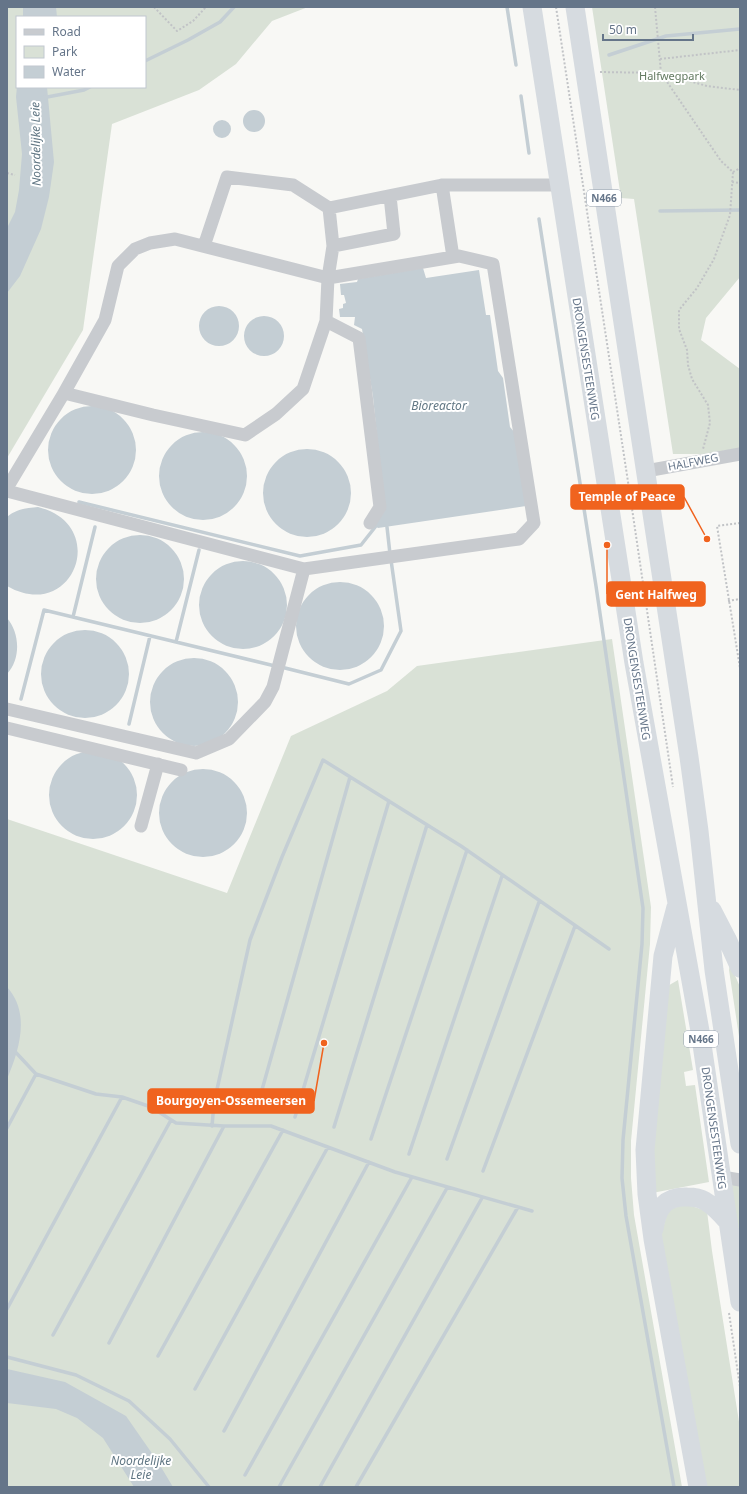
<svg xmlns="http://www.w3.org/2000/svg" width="747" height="1494" viewBox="0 0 747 1494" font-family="'Noto Sans',sans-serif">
	<rect width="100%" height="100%" fill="#f8f8f5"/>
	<path fill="#d9e1d6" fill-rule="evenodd" d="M7,7H308L272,21L236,64L199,90L112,124L83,330L7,458ZM17,17H145V87H17Z
		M592,7H740V277L706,318L701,340L740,369V448L705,454H673L634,199L621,198Z
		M612,639L651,907L650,944L631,1141V1178L634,1215L682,1487H7V819L227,893L291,736L387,691L417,666Z
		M730,964L740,987V1043L729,970Z
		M678,980L693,1070L684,1072L686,1086L695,1085L709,1182L647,1194L659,991Z
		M729,1183L740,1186V1259Z
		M685,1204L707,1211L712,1251L740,1428V1487H705L660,1239L668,1210Z"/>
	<path fill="#c4ced4" d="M23,7H56L57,17H23Z
		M17,86V87H47L54,162L49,197L41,229L20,276L7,293V228L15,212L19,190L22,154L16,97Z
		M243 121a11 11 0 1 1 22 0a11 11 0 1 1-22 0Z
		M213 129a9 9 0 1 1 18 0a9 9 0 1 1-18 0Z
		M423,268L426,278L479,270L486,315H490L498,371L503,378L510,427L515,433L526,506L378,528L372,523L384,504L373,397L362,329L354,325L355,317H340L339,309L343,308V304L346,303L344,295H341L340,284L357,282L358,279Z
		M199 326a20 20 0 1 1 40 0a20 20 0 1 1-40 0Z
		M244 336a20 20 0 1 1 40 0a20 20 0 1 1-40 0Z
		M48 450a44 44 0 1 1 88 0a44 44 0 1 1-88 0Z
		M159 476a44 44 0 1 1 88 0a44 44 0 1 1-88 0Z
		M263 493a44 44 0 1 1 88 0a44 44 0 1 1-88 0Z
		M38,507C111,525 73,624 7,586V517C16,509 27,508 38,507Z
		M96 579a44 44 0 1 1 88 0a44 44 0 1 1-88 0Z
		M199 605a44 44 0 1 1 88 0a44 44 0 1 1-88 0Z
		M296 626a44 44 0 1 1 88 0a44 44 0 1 1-88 0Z
		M7,618C20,633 21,659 7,674Z
		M41 674a44 44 0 1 1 88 0a44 44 0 1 1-88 0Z
		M150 702a44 44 0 1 1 88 0a44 44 0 1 1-88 0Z
		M49 795a44 44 0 1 1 88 0a44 44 0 1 1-88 0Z
		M159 813a44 44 0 1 1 88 0a44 44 0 1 1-88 0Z
		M7,987C31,1013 19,1051 7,1079Z
		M7,1369L65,1382L126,1416L158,1462L173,1487H134L103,1438L77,1418L56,1409L7,1403Z"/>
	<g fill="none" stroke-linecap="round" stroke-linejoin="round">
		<path stroke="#c4ced4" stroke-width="3.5" d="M507,7L516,65
			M609,55L666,36L740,29
			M145,61L188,40L220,22L234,7
			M521,96L529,153
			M42,98L84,90L90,87
			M660,211L740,210
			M539,219L596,586L643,908L642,944L623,1140L622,1178L626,1216L674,1487
			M79,502L300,556L361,545L376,526
			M387,527L390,554
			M73,617L95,527
			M176,642L199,550
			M281,667L349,684L381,670L401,631L391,560
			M21,699L44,610L275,666
			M129,724L150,636
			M7,1043L36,1074L96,1094L122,1097L151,1107L176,1123L224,1126H271L395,1172L532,1211
			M258,1104L350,777
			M295,1117L389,801
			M212,1126L214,1103L250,940L282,857L323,760L461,846L609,949
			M334,1127L427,825
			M7,1128L36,1074
			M371,1139L467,850
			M409,1154L502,876
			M447,1159L539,902
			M483,1171L575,926
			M7,1309L122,1097
			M53,1335L171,1120
			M109,1343L224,1126
			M158,1356L283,1130
			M7,1357L76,1375L129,1401L170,1439L209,1487
			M195,1389L328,1147
			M224,1431L369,1162
			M245,1475L412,1177
			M279,1487L447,1188
			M320,1487L482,1198
			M356,1487L518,1207"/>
		<path stroke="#c1c3c6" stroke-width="2" stroke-dasharray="2 2" stroke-linecap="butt" d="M154,7L177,31L193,21L206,7
			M556,7L630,495L673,787
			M655,7L661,73L707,86L740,90
			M660,59L740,50
			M600,72L661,73L721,161L733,172L730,215L714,259L697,288L679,310V329L687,350L688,365L692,379L708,405L710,423L703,449
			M733,172L740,168
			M7,173L15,175
			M732,182L740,183
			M740,523L717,526L740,668
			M728,601L740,599
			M729,1313L740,1387"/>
		<path stroke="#c8cbcf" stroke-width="13" d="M442,185L453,257
			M329,208L333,246L394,234L390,196
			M204,246L227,177L293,185L329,208L442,185H559
			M333,246L328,278L326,321L359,338L380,507L370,523
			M646,471L740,454
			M7,488L64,393L153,415L245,435L276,414L303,389L326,321
			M7,491L304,569L519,539L534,523L493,264L459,256L328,278L175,239L150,243L135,249L118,266L105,320L64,393
			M7,709L196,753L229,739L265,702L273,687L304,569
			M7,728L181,770
			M141,826L158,764
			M722,1177L740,1180"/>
		<path stroke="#d6dbe0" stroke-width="19" d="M532,7L634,663L700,1031L740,1302
			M575,7L689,757L699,831L714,970L740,1144
			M676,907L663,956L645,1150L647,1194L653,1239L698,1487
			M712,910L727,939L740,968
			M654,1229C657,1209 664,1196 687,1197C693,1197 700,1198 705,1201C714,1206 721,1214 728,1222"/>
	</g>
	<g text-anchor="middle" stroke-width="4" stroke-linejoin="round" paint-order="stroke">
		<g fill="#fff" stroke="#939eac" stroke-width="1">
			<rect x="587" y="190" width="34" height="16" rx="3"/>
			<rect x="684" y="1031" width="34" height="16" rx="3"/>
		</g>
		<g font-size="10" font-weight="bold" fill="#657589">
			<text x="604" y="202">N466</text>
			<text x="701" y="1043">N466</text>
		</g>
		<g font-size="11" fill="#637a61" stroke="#fff">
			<text x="672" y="80">Halfwegpark</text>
		</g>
		<g font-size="11" fill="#657589" stroke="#fff">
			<text transform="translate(586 359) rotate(81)" y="4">DRONGENSESTEENWEG</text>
			<text transform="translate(693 462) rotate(-11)" y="4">HALFWEG</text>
			<text transform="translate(637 679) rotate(81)" y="4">DRONGENSESTEENWEG</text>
			<text transform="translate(714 1128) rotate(82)" y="4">DRONGENSESTEENWEG</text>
		</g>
		<g font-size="12" font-style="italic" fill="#617784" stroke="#fff">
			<text transform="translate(36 144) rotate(-91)" y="4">Noordelijke Leie</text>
			<text x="439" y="410">Bioreactor</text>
			<text x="141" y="1465">Noordelijke<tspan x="141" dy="14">Leie</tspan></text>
		</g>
	</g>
	<path fill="none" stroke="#f0631e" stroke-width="1.5" d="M707 539L684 497M607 545L607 594M324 1043L314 1101"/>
	<g fill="#f0631e" stroke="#fff" stroke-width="1.5">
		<circle cx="707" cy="539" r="4"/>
		<circle cx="607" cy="545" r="4"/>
		<circle cx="324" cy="1043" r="4"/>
	</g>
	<g fill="#f0631e" stroke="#f0631e" stroke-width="1.5">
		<rect x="571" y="485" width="113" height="24" rx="4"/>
		<rect x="607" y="582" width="98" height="24" rx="4"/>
		<rect x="148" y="1089" width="166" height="24" rx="4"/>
	</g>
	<g font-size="12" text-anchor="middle" font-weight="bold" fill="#fff">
		<text x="627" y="501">Temple of Peace</text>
		<text x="656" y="599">Gent Halfweg</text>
		<text x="231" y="1105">Bourgoyen-Ossemeersen</text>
	</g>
	<rect width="747" height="1494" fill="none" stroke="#657589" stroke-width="16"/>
	<rect x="16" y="16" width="130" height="72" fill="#ffffff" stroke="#c1c8d0"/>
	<rect x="24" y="29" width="20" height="6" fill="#c8cbcf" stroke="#c1c8d0"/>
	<text x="52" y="36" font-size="12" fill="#657589">Road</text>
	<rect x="24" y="46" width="20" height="12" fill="#d9e1d6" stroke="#c1c8d0"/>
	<text x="52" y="56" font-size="12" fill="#657589">Park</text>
	<rect x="24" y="66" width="20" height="12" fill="#c4ced4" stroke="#c1c8d0"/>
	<text x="52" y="76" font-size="12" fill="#657589">Water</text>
	<path d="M603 34v6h90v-6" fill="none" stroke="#657589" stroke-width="2"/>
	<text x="609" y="34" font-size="12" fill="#657589" stroke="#ffffff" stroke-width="3" paint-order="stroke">50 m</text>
</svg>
